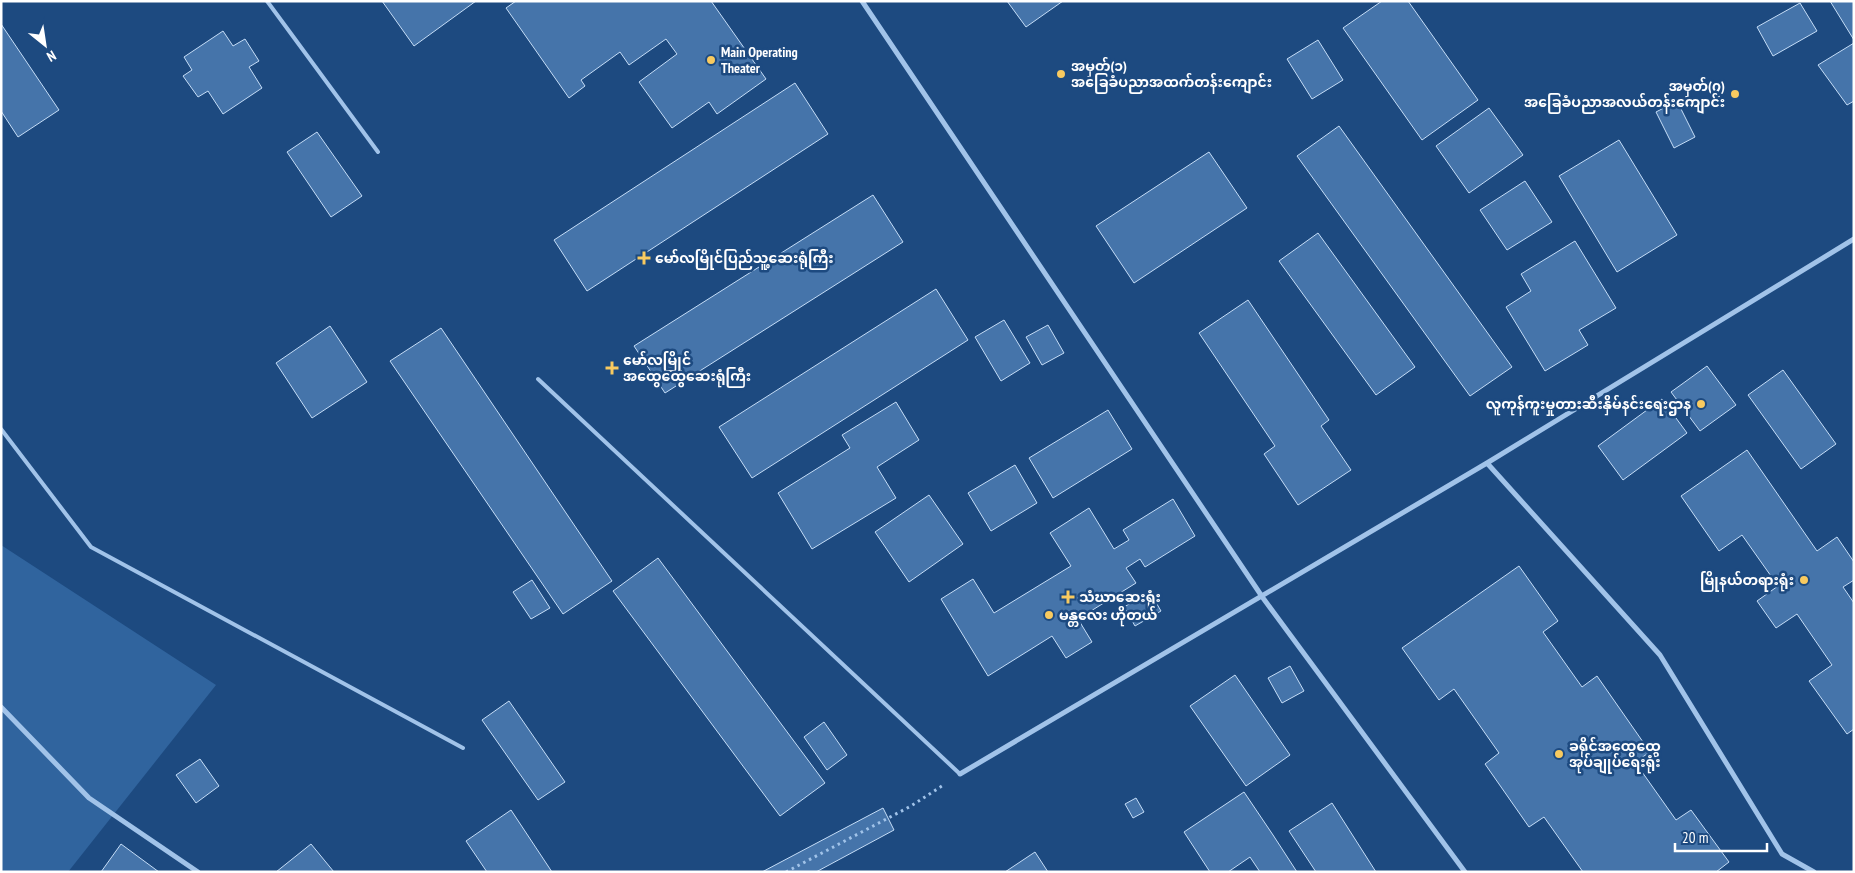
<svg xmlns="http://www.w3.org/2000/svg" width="1855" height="873" viewBox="0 0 1855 873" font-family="'PT Sans Narrow','Noto Sans Myanmar',sans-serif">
	<rect width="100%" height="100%" fill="#1d4a80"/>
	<path fill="#30649e" d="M1,545L216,685L68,872H1Z"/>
	<path fill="#4574aa" stroke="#c5ddf7" d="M382,1H476L414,46Z
		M516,1H711L766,79L717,114L709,102L672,128L639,82L677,54L666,39L629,65L620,52L581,80L585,86L569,98L506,8Z
		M1007,1H1063L1026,27Z
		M1382,1H1408L1478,100L1422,140L1343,28Z
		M1830,1H1854V40Z
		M1800,3L1817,31L1773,56L1757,27Z
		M1,24L59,110L18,137L1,111Z
		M223,31L233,46L245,39L259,61L249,67L262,88L223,114L208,91L198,97L183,76L192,70L184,57Z
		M1318,40L1343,80L1312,99L1287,59Z
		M1854,43V101L1847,105L1818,65Z
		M795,83L828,134L587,291L554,240Z
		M1677,101L1695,137L1674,148L1656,112Z
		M1489,108L1523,155L1469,193L1436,146Z
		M1339,126L1512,367L1470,396L1297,156Z
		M317,132L362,196L331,217L287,152Z
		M1619,140L1677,235L1617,272L1559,176Z
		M1209,152L1247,208L1134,283L1096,226Z
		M1525,181L1552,222L1507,250L1480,210Z
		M873,195L903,242L665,393L634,346Z
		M1318,233L1415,367L1376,395L1279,261Z
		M1575,241L1616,308L1579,330L1588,345L1545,371L1506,307L1531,291L1521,274Z
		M936,289L968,340L752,478L719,427Z
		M1248,300L1329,420L1321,426L1351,470L1298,505L1264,454L1275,446L1199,333Z
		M1004,320L1030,363L1001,381L975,337Z
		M1048,325L1064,353L1042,365L1026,337Z
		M330,326L367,382L312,418L276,363Z
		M441,328L612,581L563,614L390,361Z
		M1707,366L1736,405L1700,431L1671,392Z
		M1783,370L1836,444L1801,469L1748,395Z
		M1662,399L1687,433L1623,480L1598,446Z
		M896,402L919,440L877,467L896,498L812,549L778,493L850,448L842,435Z
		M1108,410L1132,449L1053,498L1029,458Z
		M1747,450L1817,551L1837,537L1854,562V580L1843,587L1854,603V729L1847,734L1809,681L1832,665L1797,614L1776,628L1757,601L1778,586L1742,535L1719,551L1681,496Z
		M1015,465L1037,503L991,531L968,493Z
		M929,495L963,544L909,582L875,532Z
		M1173,499L1195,536L1145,567L1140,559L1126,568L1136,583L1078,619L1092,642L1066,658L1052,636L988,676L941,599L973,579L994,613L1071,566L1050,533L1089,508L1114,549L1129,540L1123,530Z
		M658,558L825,783L780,816L613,591Z
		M1519,566L1558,621L1543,632L1582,687L1597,676L1650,752L1635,762L1676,820L1691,810L1729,862L1716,872H1583L1544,817L1529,827L1485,764L1499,753L1454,689L1439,700L1402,648Z
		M532,580L550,608L531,619L513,592Z
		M1150,592L1161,611L1135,626L1124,607Z
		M1290,666L1304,691L1282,703L1268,678Z
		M1235,675L1290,755L1246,786L1190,706Z
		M509,701L565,782L538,800L482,720Z
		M824,722L847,755L827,770L804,737Z
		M200,759L219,786L196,803L176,775Z
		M1244,792L1273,835L1297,872H1260L1250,857L1228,872H1210L1184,832Z
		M1136,798L1144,812L1133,818L1125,804Z
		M1332,803L1376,872H1316L1289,831Z
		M883,808L894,830L816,872H762Z
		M511,810L552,872H487L466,841Z
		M121,844L159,872H101Z
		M311,844L334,872H276Z
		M1035,852L1048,872H1005Z"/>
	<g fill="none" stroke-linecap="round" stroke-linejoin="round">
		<path stroke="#a1c3e9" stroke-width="3" stroke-dasharray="2.5 4" stroke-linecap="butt" d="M786,872L911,806L945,784"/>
		<path stroke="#a1c3e9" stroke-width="4" d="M267,1L378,152
			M538,379L960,774
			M1,429L91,547L463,748"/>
		<path stroke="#a1c3e9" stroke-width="5" d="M862,1L1263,598L1465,872
			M1487,463L1660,655L1782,854L1814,872
			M1,707L89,798L198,872
			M960,774L1487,463L1854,239"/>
	</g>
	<g fill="#f8ca60" stroke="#1d4a80" stroke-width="2">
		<circle cx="711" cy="60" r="5"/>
		<circle cx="1061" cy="74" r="5"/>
		<circle cx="1735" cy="94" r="5"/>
		<path d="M641.5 250.5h5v5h5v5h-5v5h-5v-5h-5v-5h5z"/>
		<path d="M609.5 360.5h5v5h5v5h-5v5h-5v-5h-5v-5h5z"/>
		<circle cx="1701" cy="404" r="5"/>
		<circle cx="1804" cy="580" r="5"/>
		<path d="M1065.5 589.5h5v5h5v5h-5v5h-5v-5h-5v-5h5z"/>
		<circle cx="1049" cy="615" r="5"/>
		<circle cx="1559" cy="754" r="5"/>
	</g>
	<g text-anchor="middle" stroke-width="5" stroke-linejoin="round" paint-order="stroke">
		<g font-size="14" font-weight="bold" fill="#fff" stroke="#1d4a80" text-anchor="start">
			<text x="721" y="57">Main Operating<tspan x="721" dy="16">Theater</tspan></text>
			<text x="1071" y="71">အမှတ်(၁)<tspan x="1071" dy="16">အခြေခံပညာအထက်တန်းကျောင်း</tspan></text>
			<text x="1725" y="91" text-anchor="end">အမှတ်(၇)<tspan x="1725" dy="16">အခြေခံပညာအလယ်တန်းကျောင်း</tspan></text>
			<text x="655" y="263">မော်လမြိုင်ပြည်သူ့ဆေးရုံကြီး</text>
			<text x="623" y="365">မော်လမြိုင်<tspan x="623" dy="16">အထွေထွေဆေးရုံကြီး</tspan></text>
			<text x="1691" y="409" text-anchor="end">လူကုန်ကူးမှုတားဆီးနှိမ်နင်းရေးဌာန</text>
			<text x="1794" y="585" text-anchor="end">မြိုနယ်တရားရုံး</text>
			<text x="1079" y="602">သံဃာဆေးရုံး</text>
			<text x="1059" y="620">မန္တလေး ဟိုတယ်</text>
			<text x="1569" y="751">ခရိုင်အထွေထွေ<tspan x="1569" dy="16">အုပ်ချုပ်ရေးရုံး</tspan></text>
		</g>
	</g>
	<rect width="1855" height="873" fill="none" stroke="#ffffff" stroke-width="5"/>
	<g transform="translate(45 45) rotate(150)" stroke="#1d4a80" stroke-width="4" paint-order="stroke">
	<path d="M0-4L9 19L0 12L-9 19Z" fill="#ffffff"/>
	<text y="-8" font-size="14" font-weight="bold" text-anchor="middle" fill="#ffffff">N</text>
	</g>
	<path d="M1675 843v8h92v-8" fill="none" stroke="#ffffff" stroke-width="2.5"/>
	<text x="1682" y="843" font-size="15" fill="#ffffff" stroke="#1d4a80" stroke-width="4" paint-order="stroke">20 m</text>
</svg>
